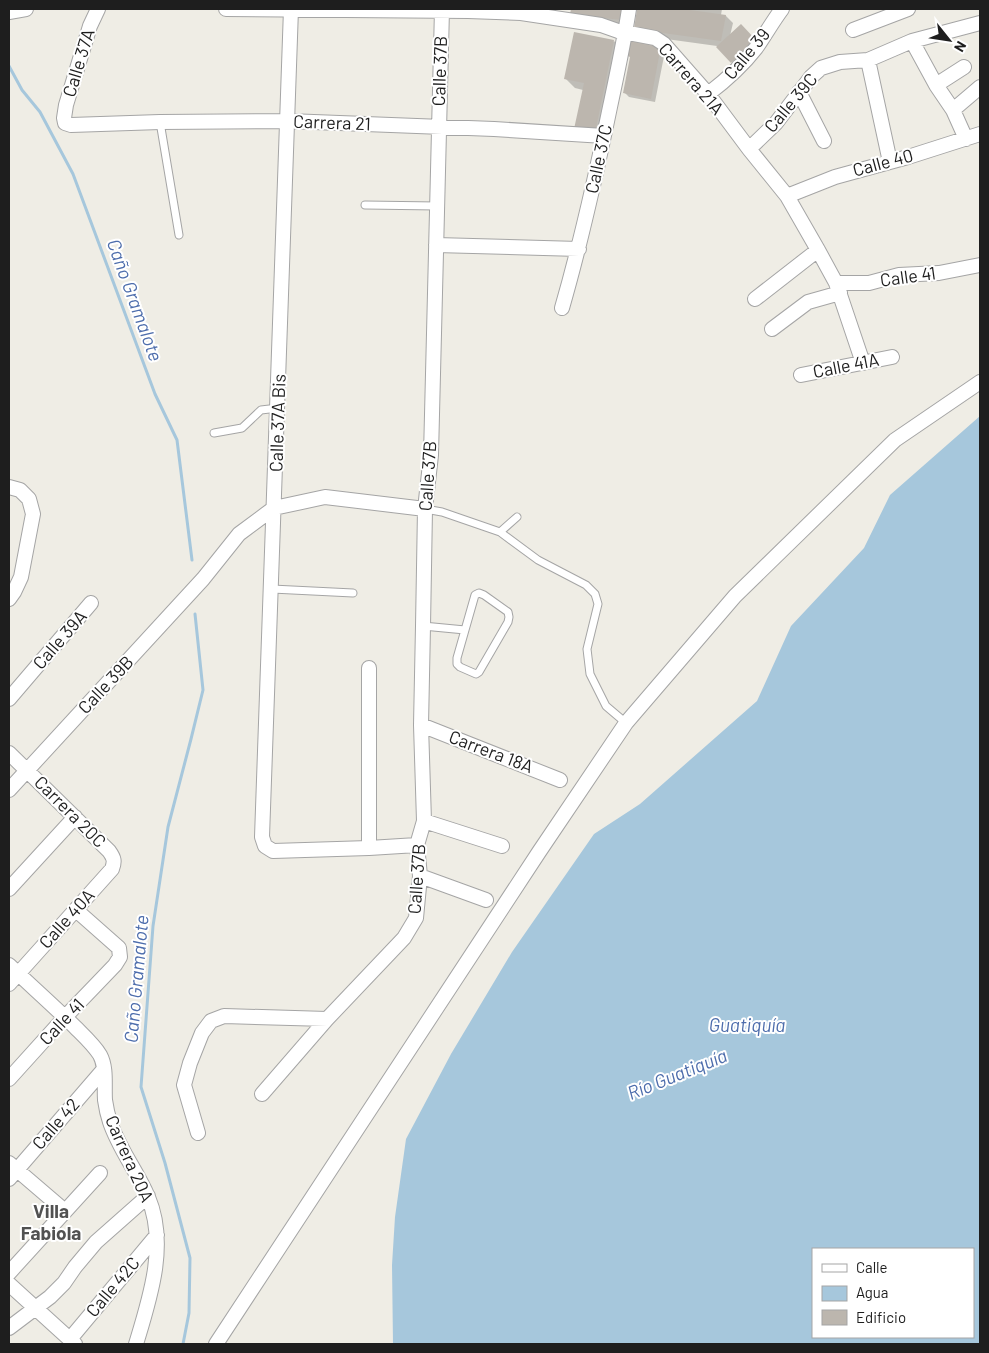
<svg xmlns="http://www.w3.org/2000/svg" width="989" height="1353" viewBox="0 0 989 1353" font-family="Barlow,sans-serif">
	<rect width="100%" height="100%" fill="#efede5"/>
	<path fill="#a6c7dc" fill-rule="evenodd" d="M980,416V1344H393L392,1265L395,1217L406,1139L451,1054L512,952L594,834L640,804L757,701L791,626L864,548L890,495ZM813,1249H973V1337H813Z"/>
	<path fill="#0003" d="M572,9H630L628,27L571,13Z
		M638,9H722L721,15L726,16L733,23L730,36L762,48L739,69L717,46L659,38L635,28Z
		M614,41L623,51L602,139L583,135V90L575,88L566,79Z
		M661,47L665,51L655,102L629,97L625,93Z"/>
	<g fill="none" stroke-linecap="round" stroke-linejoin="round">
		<path stroke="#a6c7dc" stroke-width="3" d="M9,66L22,90L40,112L73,174L155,394L177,440L192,560
			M183,1344L189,1313L190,1258L165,1163L141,1087L153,926L168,827L191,739L203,690L195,614"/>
	</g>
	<path fill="#bcb6ae" d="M571,9H622L621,20L570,14Z
		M637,9H683L726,15L721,41L634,29Z
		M741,24L756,40L731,63L716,47Z
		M574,32L614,40L595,133L574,129L584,83L564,79Z
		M631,40L661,46L651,99L623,93L630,57L628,56Z"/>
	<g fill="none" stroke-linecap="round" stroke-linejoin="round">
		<g stroke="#a5a5a5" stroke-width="9">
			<path id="service" d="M160,122L179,235
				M365,205L437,206
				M214,433L242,428L261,410L278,408
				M425,509L442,512L500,532L538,560L586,585L595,594L598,604L587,649L590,674L606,706L626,723
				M500,532L517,517
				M272,589L353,593
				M479,593L484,595L508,612L509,617L508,622L479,672L476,674L460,667L457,664V658L475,595Z
				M423,626L465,630"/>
		</g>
		<g stroke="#a5a5a5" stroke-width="16">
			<path id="minor" d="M98,9L90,26L66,105L64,118L65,123L71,125L160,122L288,121L494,129L604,136
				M226,9L468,11L521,13L601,25L618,31L655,38L664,44L708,94L749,149L787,196L818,250L836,283L863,363
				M291,9C283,285 274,561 262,837L265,846L273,851L369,848
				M9,12L26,9
				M853,30L908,9
				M912,41L936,85L953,110L966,139
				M868,60L890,162
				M936,85L964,67
				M799,92L824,141
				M708,94C725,81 742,66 756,48C765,35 773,21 782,9
				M953,110L980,87
				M749,149L776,123L811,77L821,68L840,62L868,60L912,41L980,23
				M787,196L835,177L908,157L980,134
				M436,245L579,249
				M836,283H869L899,275L939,273L980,265
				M755,299L818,250
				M562,308C581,242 596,175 610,107C617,74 624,42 629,9
				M772,329L808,302L840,293
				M801,375L892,357
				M9,487L20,490L29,499L33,514L21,577L14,592L9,599
				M369,668V848L417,845
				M9,699L91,603
				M421,725L560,780
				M9,753L109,851C114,858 115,861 112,869L9,984
				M9,790L203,579L239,534L274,508L325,497L425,509
				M424,821L502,846
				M420,876L486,900
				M9,889L75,817
				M9,965C31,986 54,1006 75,1027C84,1036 94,1045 100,1055C107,1068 104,1086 105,1100C106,1107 108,1116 110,1122C119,1149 137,1171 148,1197C168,1244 150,1298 136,1344
				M9,1079L65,1017L115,965L120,957L119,948L76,910
				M262,1094L327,1019L404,938L416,918L420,876L417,845L424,821L421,725L423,626L425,509L431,455L442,9
				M198,1133L184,1085L190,1063L202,1033L211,1021L224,1016L327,1019
				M9,1163L65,1211
				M9,1179L104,1069
				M9,1273L100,1173
				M9,1284L75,1344
				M9,1328L50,1297L64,1283L75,1267L96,1242L148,1196
				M70,1339L157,1235
				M216,1344L539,852L626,723L735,596L895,440L980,382"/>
		</g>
		<use href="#service" stroke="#fff" stroke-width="7"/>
		<use href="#minor" stroke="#fff" stroke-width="14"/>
	</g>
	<g text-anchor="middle" stroke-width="4" stroke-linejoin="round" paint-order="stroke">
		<g font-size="18" fill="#1e1e1e" stroke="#fff">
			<text transform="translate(747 54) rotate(-50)" y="6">Calle 39</text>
			<text transform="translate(79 63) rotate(-73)" y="6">Calle 37A</text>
			<text transform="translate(440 71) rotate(-88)" y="6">Calle 37B</text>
			<text transform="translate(691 79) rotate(49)" y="6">Carrera 21A</text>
			<text transform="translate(791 103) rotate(-50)" y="6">Calle 39C</text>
			<text transform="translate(332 123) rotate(2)" y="6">Carrera 21</text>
			<text transform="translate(599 159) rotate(-78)" y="6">Calle 37C</text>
			<text transform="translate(883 163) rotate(-15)" y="6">Calle 40</text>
			<text transform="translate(908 277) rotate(-8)" y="6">Calle 41</text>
			<text transform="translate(846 366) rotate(-11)" y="6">Calle 41A</text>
			<text transform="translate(278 423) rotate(-88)" y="6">Calle 37A Bis</text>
			<text transform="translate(428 476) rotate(-86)" y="6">Calle 37B</text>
			<text transform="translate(60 640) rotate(-49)" y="6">Calle 39A</text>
			<text transform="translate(106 685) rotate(-47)" y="6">Calle 39B</text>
			<text transform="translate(491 752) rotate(21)" y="6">Carrera 18A</text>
			<text transform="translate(70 812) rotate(45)" y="6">Carrera 20C</text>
			<text transform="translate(417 879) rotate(-86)" y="6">Calle 37B</text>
			<text transform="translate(67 919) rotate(-48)" y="6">Calle 40A</text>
			<text transform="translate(62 1022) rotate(-47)" y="6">Calle 41</text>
			<text transform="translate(56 1124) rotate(-49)" y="6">Calle 42</text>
			<text transform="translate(129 1159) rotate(66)" y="6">Carrera 20A</text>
			<text transform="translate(113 1287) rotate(-50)" y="6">Calle 42C</text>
		</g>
		<g font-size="19" font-style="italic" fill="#4d6dac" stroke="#fff">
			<text transform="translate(135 300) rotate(70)" y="7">Caño Gramalote</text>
			<text transform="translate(136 979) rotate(-85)" y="7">Caño Gramalote</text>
			<text x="747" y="1032">Guatiquía</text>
			<text transform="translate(677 1074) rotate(-22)" y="7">Río Guatiquía</text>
		</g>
		<g font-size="19" font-weight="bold" fill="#515151" stroke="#fff">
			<text x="51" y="1218">Villa<tspan x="51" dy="22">Fabiola</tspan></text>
		</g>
	</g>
	<rect width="989" height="1353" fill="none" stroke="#1e1e1e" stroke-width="20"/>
	<rect x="812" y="1248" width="162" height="90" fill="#ffffff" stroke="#a5a5a5"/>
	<rect x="822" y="1264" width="25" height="8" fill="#ffffff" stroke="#a5a5a5"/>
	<text x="856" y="1273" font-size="15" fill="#1e1e1e">Calle</text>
	<rect x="822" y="1286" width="25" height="15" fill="#a6c7dc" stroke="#a5a5a5"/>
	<text x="856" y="1298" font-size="15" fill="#1e1e1e">Agua</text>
	<rect x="822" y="1310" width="25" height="15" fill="#bcb6ae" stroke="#a5a5a5"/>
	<text x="856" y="1323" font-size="15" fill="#1e1e1e">Edificio</text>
	<g transform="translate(949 40) rotate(120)" stroke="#ffffff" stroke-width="4" paint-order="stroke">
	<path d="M0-4L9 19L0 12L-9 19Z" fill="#1e1e1e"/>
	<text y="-8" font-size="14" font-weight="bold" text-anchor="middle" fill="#1e1e1e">N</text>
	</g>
</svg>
